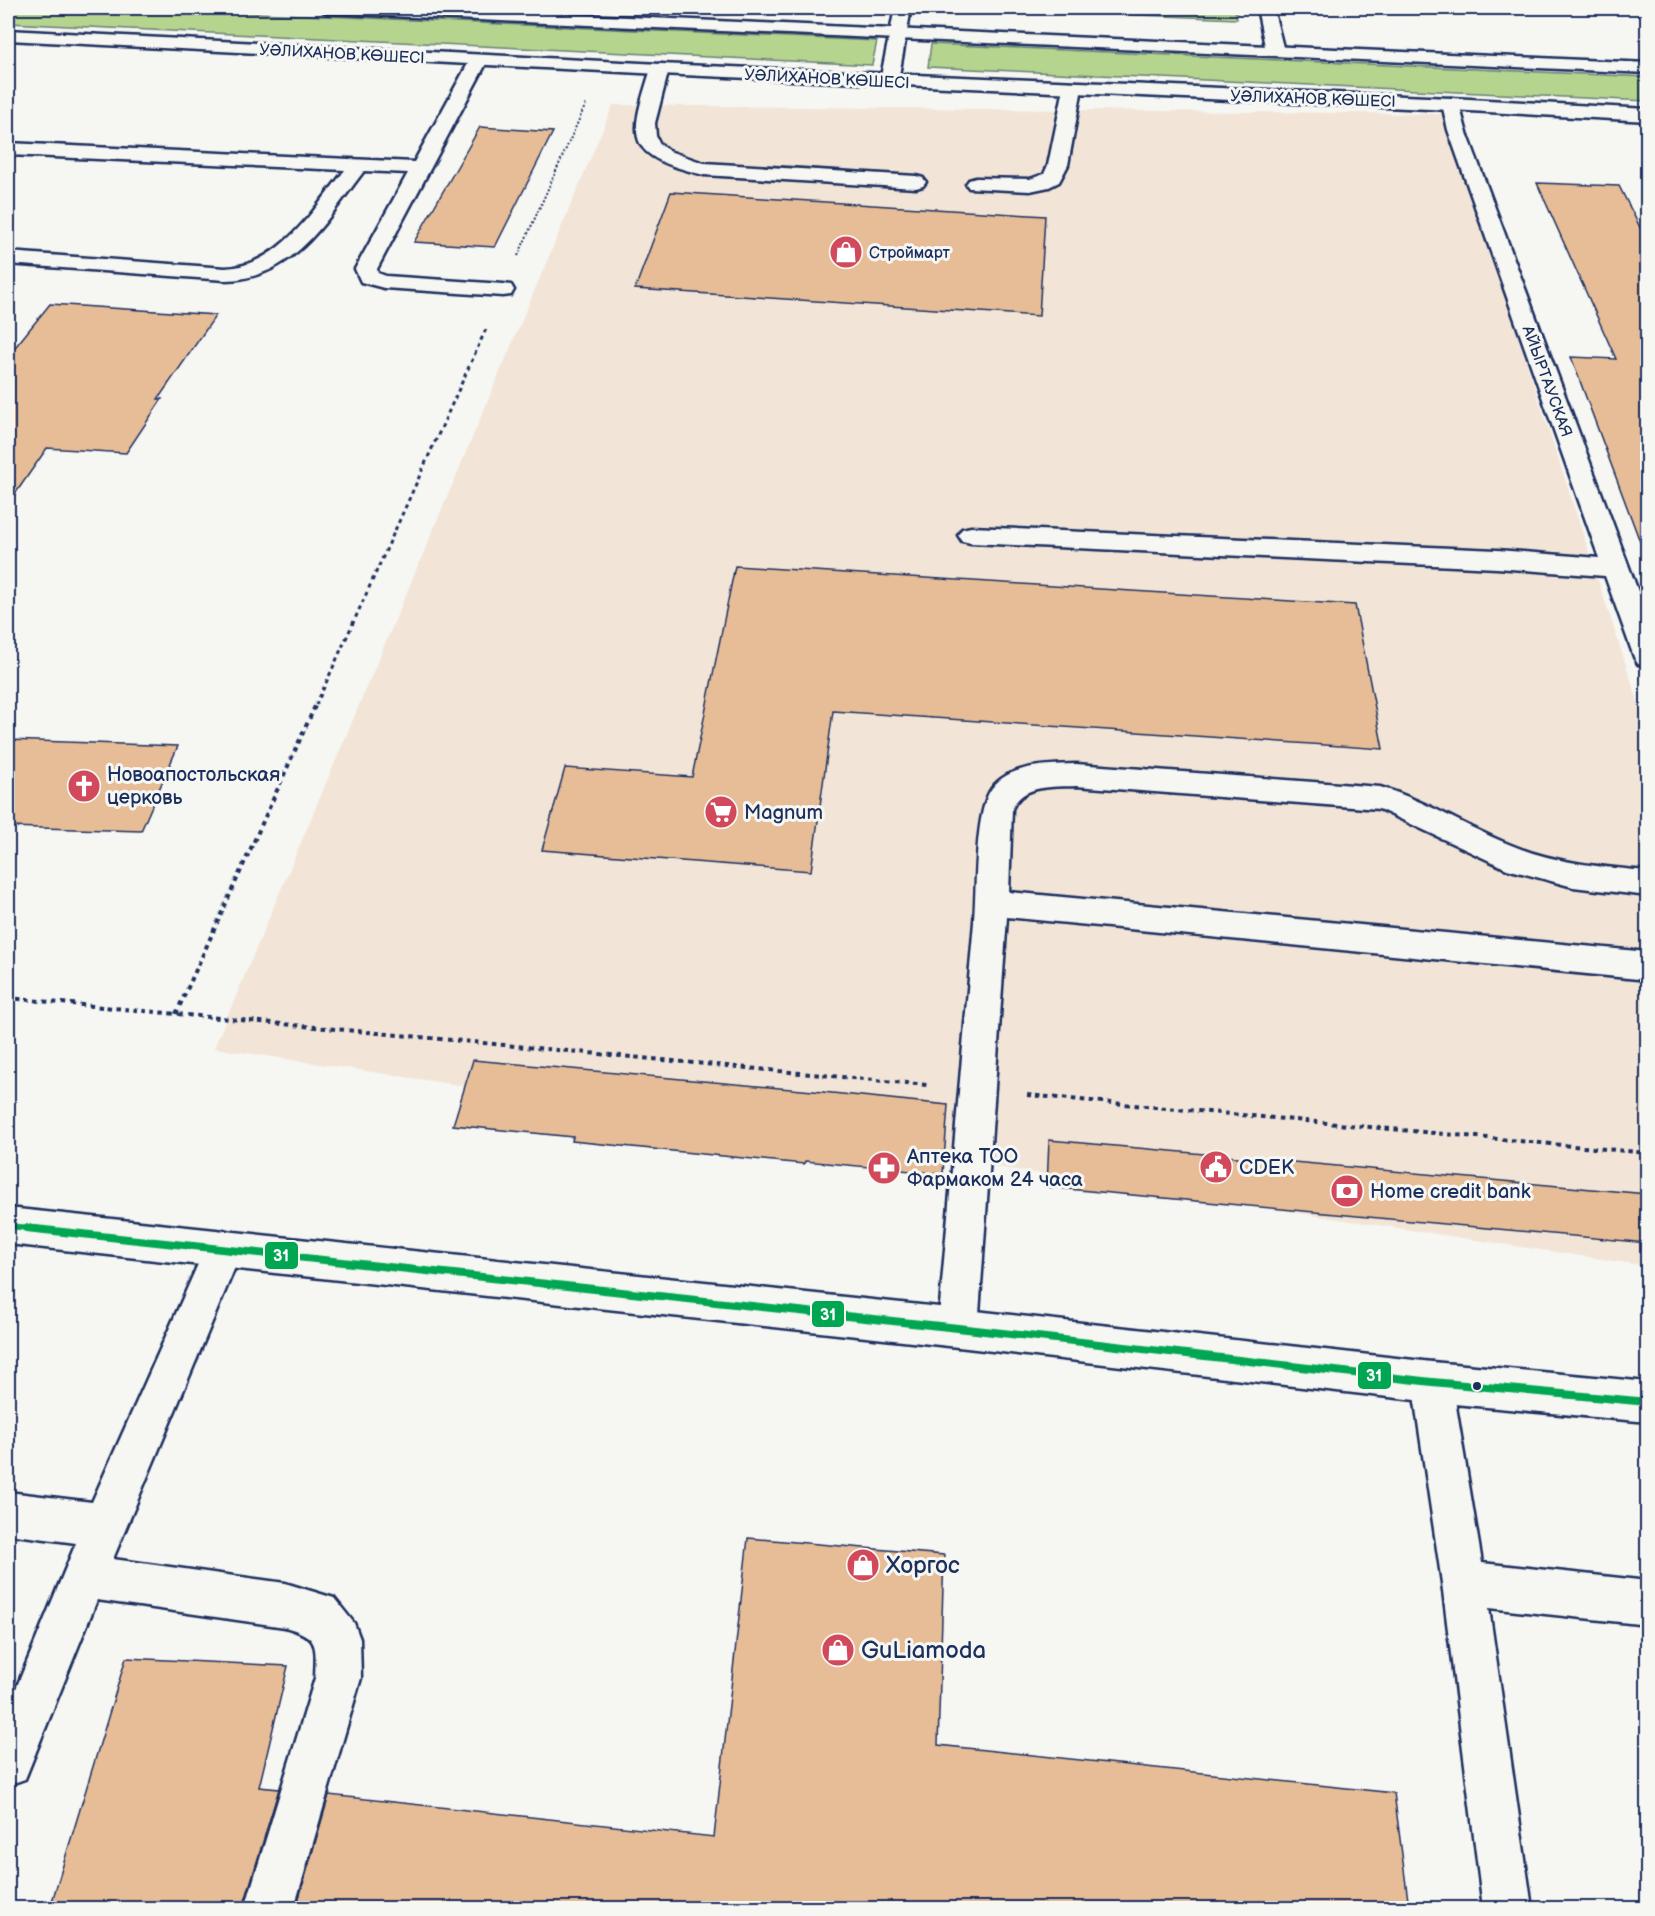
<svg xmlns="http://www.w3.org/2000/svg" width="1655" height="1916" viewBox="0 0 1655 1916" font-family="'Balsamiq Sans',sans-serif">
	<rect width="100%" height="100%" fill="#f6f6f2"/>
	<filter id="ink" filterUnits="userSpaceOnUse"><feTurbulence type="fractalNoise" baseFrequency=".0167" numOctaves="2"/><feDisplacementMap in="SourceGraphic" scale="12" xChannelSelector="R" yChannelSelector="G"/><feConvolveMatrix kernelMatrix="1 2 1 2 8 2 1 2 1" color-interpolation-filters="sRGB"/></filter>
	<g filter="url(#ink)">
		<path fill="#f2e5d7" d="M613,105L1445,114L1647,729V1266L214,1048Z"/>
		<path fill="#b5d48e" stroke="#688276" stroke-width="1.5" d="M8,8H146L877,41L872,65L8,23Z
			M967,8H1235L1237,19Z
			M931,44L1647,77V101L928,67Z"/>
		<path fill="#e7bd97" stroke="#1b2f5e" stroke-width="1.5" d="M480,127L553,132L495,247L414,242Z
			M1537,183L1619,186L1647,241V546L1642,547L1571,357L1616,359Z
			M671,192L1045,216L1039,316L635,289Z
			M50,304L216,315L158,399H162L126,453L47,448L8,504V356Z
			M735,566L1355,605L1383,749L833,711L811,871L542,850L565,768L692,777Z
			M8,740L178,746L141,831L8,827Z
			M473,1060L813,1091L948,1105L943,1174L805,1161L804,1164L572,1141L573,1137L453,1125Z
			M1049,1140L1647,1194V1243L1047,1187Z
			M748,1538L944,1555L938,1745L1394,1793L1409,1908H296L329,1795L714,1837Z
			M126,1658L288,1666L259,1787L279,1789L243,1908H50Z"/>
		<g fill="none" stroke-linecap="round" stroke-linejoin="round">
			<g stroke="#1b2f5e" stroke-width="5">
				<path id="minor" d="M492,8H508L501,19H489L487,15Z
					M895,8H911L898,81L895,85H883L880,81Z
					M1257,8H1273L1284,51L1281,55H1269L1266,51Z
					M479,55L485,56L488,60L377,269L378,273L386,276L503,284L511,285L514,290L511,295L503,296L384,288L361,282L355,269L408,173L364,171C326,220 294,279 225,280L8,264V252L225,268C280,266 314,209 345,170L8,155V143L414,162L470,60L473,56Z
					M660,64L666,65L669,69L655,123L656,136L660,144L669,151L704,163L916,176L923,178L926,182L923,186L916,188L704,175C625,155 628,141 651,69L654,65Z
					M1073,83L1079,84L1082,88L1068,165L1059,182L1049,187L1030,191L969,188L966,184L969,180L976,178L1030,179L1044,174L1048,165L1064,88L1067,84Z
					M1451,98L1458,100L1466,130L1648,618V666L1638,664L1634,657L1605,576L1497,568L971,543L962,541L958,535L962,529L971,527L1497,550L1599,558L1448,130L1442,104L1444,100Z
					M1076,764L1380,787C1427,801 1466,827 1511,845C1554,863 1602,867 1648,871V896L1573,887L1507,869L1379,809L1076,786C1053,787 1022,784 1012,809L1009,892L1648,952V980L1007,917L978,1328L972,1342L958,1347L944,1342L938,1328C950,1193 962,1057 974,922C977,889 974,812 992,788C1010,764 1049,765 1076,764Z
					M224,1230L237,1235L243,1248L113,1559L285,1583L334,1598L354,1623L360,1639L361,1678L294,1908H245L315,1678C316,1645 320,1637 285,1627L97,1600L25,1779L8,1785V1708L76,1543L8,1534V1492L92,1502L211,1235Z
					M1432,1362L1446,1368L1452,1382L1482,1563L1648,1581V1625L1489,1608L1532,1908H1483L1442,1583L1412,1382L1418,1368Z"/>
			</g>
			<g stroke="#1b2f5e" stroke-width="5">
				<path id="major" d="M318,8H427L1648,63V73L326,13Z
					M8,30L660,64L1451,98L1648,109V121L1451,110L660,74L8,40Z
					M8,1208L958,1309L1432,1362L1648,1382V1422L1432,1402L958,1347L8,1244Z"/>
			</g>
			<path stroke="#1b2f5e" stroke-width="2" stroke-dasharray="2 2" stroke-linecap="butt" d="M518,256L586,104"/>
			<path stroke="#1b2f5e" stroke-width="3" stroke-dasharray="4 4" stroke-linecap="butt" d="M316,705L486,329"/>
			<path stroke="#1b2f5e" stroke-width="4" stroke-dasharray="4.5 4.5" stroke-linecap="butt" d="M8,998L927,1085
				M176,1014L316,704
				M1027,1095L1648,1153"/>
			<use href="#minor" fill="#f6f6f2" fill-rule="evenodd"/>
			<use href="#major" fill="#f6f6f2" fill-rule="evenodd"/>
			<g stroke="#f6f6f2" stroke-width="10">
				<path id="bus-1-far1" d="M8,1226L40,1229"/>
			</g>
			<g stroke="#f6f6f2" stroke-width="12">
				<path id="bus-1" d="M26,1228L958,1328L1432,1382L1648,1402"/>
			</g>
			<use href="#bus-1-far1" stroke="#00a651" stroke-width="6"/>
			<use href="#bus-1" stroke="#00a651" stroke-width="8"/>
		</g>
	</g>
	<defs>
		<g id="shop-disc" transform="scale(1.725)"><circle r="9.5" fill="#d1495b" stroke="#f6f6f2"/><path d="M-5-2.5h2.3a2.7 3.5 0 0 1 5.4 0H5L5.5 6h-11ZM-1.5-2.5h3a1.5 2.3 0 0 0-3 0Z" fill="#fff"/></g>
		<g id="church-disc" transform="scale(1.725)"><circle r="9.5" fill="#d1495b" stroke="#f6f6f2"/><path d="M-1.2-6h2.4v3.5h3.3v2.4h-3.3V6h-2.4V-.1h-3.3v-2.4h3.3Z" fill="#fff"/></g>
		<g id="supermarket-disc" transform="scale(1.725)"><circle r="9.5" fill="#d1495b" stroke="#f6f6f2"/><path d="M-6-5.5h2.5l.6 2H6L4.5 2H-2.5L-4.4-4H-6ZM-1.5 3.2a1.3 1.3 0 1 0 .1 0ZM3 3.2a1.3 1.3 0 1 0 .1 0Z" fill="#fff"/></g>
		<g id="civic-disc" transform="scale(1.725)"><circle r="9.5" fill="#d1495b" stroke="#f6f6f2"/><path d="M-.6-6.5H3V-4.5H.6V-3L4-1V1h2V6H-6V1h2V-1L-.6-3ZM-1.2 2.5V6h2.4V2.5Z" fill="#fff"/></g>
		<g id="pharmacy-disc" transform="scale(1.725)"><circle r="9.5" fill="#d1495b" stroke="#f6f6f2"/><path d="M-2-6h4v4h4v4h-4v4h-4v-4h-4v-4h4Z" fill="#fff"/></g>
		<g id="bank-disc" transform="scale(1.725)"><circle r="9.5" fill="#d1495b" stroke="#f6f6f2"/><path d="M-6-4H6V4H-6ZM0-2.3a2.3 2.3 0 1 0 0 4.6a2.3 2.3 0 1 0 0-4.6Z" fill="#fff"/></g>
	</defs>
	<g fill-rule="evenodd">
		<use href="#shop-disc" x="846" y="252"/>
		<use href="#church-disc" x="84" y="786"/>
		<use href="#supermarket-disc" x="721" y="812"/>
		<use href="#civic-disc" x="1216" y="1167"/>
		<use href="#pharmacy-disc" x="884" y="1168"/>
		<use href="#bank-disc" x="1347" y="1191"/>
		<use href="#shop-disc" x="863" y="1565"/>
		<use href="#shop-disc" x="838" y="1650"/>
	</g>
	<circle fill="#1b2f5e" stroke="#f6f6f2" stroke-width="2" cx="1477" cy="1386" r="5"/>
	<g text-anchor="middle" stroke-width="6" stroke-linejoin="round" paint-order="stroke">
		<g font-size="16" fill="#1b2f5e" stroke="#f6f6f2">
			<text transform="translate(342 53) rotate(3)" y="6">УӘЛИХАНОВ КӨШЕСІ</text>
			<text transform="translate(827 78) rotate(3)" y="6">УӘЛИХАНОВ КӨШЕСІ</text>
			<text transform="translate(1313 98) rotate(2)" y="6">УӘЛИХАНОВ КӨШЕСІ</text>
			<text transform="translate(1548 381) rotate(70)" y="6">АЙЫРТАУСКАЯ</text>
		</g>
		<g font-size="16" fill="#1b2f5e" stroke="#f6f6f2" text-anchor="start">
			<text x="869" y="258">Строймарт</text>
		</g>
		<g font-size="20" fill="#1b2f5e" stroke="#f6f6f2" text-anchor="start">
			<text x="107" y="781">Новоапостольская<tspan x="107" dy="23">церковь</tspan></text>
			<text x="744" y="819">Magnum</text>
			<text x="907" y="1163">Аптека ТОО<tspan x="907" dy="23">Фармаком 24 часа</tspan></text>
			<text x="1239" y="1174">CDEK</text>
			<text x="1370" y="1198">Home credit bank</text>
		</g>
		<g font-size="24" fill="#1b2f5e" stroke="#f6f6f2" text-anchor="start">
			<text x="886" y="1573">Хоргос</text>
			<text x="861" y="1658">GuLiamoda</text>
		</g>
	</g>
	<g stroke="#f6f6f2" stroke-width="2">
		<rect x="264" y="1241" width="35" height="29" rx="6" fill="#00a651"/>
		<rect x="811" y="1300" width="34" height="28" rx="6" fill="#00a651"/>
		<rect x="1357" y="1361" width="35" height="29" rx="6" fill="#00a651"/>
	</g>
	<g font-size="16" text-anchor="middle" font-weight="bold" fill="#fff">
		<text x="281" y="1261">31</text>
		<text x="828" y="1320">31</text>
		<text x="1374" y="1381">31</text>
	</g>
	<rect width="1655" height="1916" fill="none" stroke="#f6f6f2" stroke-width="30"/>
	<rect x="15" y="15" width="1625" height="1886" fill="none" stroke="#1b2f5e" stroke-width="2" filter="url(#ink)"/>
</svg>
